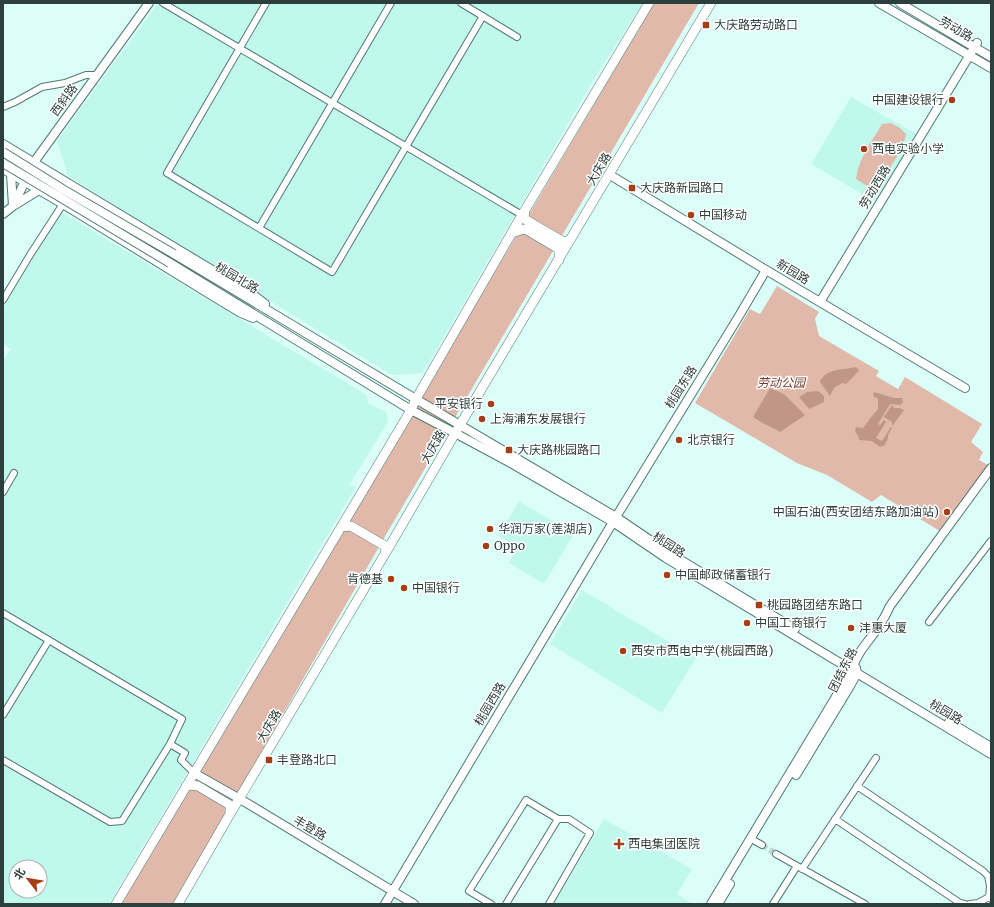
<svg xmlns="http://www.w3.org/2000/svg" width="994" height="907" viewBox="0 0 994 907" font-family="Merriweather,'Noto Sans SC',serif">
	<rect width="100%" height="100%" fill="#dbfff8"/>
	<path fill="#c1f8ee" fill-rule="evenodd" d="M158,3H643L594,79L423,373L392,375L225,274L68,176L57,141Z
		M851,97L917,134L876,202L811,164Z
		M61,212L367,395L368,403L386,412L388,422L350,484L356,487L109,904H6L3,902V360L11,349L3,344V308ZM16,867H40V891H16Z
		M519,501L574,534L544,584L509,563L517,548L499,536Z
		M582,590L696,658L662,713L550,644Z
		M604,819L692,869L677,894L692,904H554Z"/>
	<path fill="#e1b9ab" d="M654,3H699L387,533L174,904H121Z
		M891,123L900,128L906,134L903,147L881,182L872,189L856,179C858,159 872,141 882,124Z
		M777,286L819,312L815,319L819,336L879,371L876,376L898,389L905,377L982,424L971,442L983,452L979,460L988,465L943,533L881,495L872,502L827,475L797,463L695,403L750,309L760,314Z"/>
	<path fill="#c09687" d="M856,367L859,370L855,375L846,384L842,383L834,388L830,396L820,382C825,368 844,370 856,367Z
		M770,388L784,394L805,415L780,432C772,427 761,423 753,417Z
		M818,391L824,396V402L809,409L799,397L807,392Z
		M874,392L894,398H902L903,402L901,405L890,404L878,424L880,425L884,420L886,422L876,438L882,441L891,427L892,428L888,435V438L885,445L880,447L872,441L859,440L858,435L855,432L856,427L863,428L872,416L878,409V399L873,396Z
		M892,405L894,408H899L904,410L893,425H892V422L884,417Z"/>
	<g fill="none" stroke-linecap="round" stroke-linejoin="round">
		<path stroke="#b8d9d2" stroke-width="6" stroke-dasharray="6 3" stroke-linecap="butt" d="M762,845L776,854"/>
		<g stroke="#507972" stroke-width="8">
			<path id="street" d="M163,3L522,215
				M266,3L167,173L332,272L483,16
				M461,3L517,37
				M3,107L15,102L42,87L65,83L86,75H97
				M259,228L391,3
				M3,300L30,255L63,204
				M3,492L14,473
				M3,613L182,719L170,744L122,821L110,822L3,760
				M929,622L991,541
				M3,715L49,640
				M170,744L185,753L181,760L194,773
				M857,786L983,871L988,876L990,886L989,897
				M835,819L960,903L965,904
				M755,841L762,845
				M776,854L865,904
				M802,869L876,758
				M491,904L469,891L526,800L558,819H569L590,833L549,904
				M506,904L558,819
				M773,904L797,866
				M970,904L978,903L989,897L991,899"/>
		</g>
		<g stroke="#507972" stroke-width="10">
			<path id="secondary" d="M879,3L991,68
				M900,3L991,57
				M3,144L252,294L265,304
				M32,167L37,158L149,3
				M3,169L63,204L221,301L241,313L253,318
				M11,174L13,206L39,190
				M610,175L766,270L965,388
				M3,214L13,206L27,177
				M174,254L409,395L616,517L669,553L795,629
				M170,263L411,410L455,433L509,462L613,522L666,558L991,754
				M820,302L977,43
				M949,722L991,747
				M194,773L240,799L414,904
				M796,775L850,686L857,673L856,668
				M385,904L616,517L739,316L766,270
				M711,904L852,670C856,653 870,640 879,626C883,620 887,613 890,606L991,468
				M718,904L730,884"/>
		</g>
		<g stroke="#507972" stroke-width="10">
			<path id="primary" d="M525,211L524,216L526,220L562,241L565,242L571,239
				M512,233L523,229L527,230L557,248L559,250V260
				M341,527L351,526L385,546L386,552
				M186,786L191,785L198,786L230,805V814
				M116,904L411,410L416,399L522,215L649,3
				M178,904L230,814L392,542L460,425L711,3"/>
		</g>
		<use href="#street" stroke="#fff" stroke-width="6"/>
		<use href="#secondary" stroke="#fff" stroke-width="8"/>
		<use href="#primary" stroke="#fff" stroke-width="9"/>
		<g stroke="#507972" stroke-width="10" stroke-linecap="butt">
			<path id="secondary-bridge" d="M3,152L64,190L174,254
				M3,163L170,263"/>
		</g>
		<use href="#secondary-bridge" stroke="#fff" stroke-width="8"/>
	</g>
	<g fill="#a43e14" stroke="#fff" stroke-width="1.5">
		<rect x="702" y="21" width="8" height="8" rx="2"/>
		<circle cx="952" cy="100" r="4"/>
		<circle cx="864" cy="149" r="4"/>
		<rect x="628" y="184" width="8" height="8" rx="2"/>
		<circle cx="691" cy="215" r="4"/>
		<circle cx="491" cy="404" r="4"/>
		<circle cx="482" cy="419" r="4"/>
		<circle cx="679" cy="440" r="4"/>
		<rect x="505" y="446" width="8" height="8" rx="2"/>
		<circle cx="947" cy="512" r="4"/>
		<circle cx="490" cy="529" r="4"/>
		<circle cx="486" cy="546" r="4"/>
		<circle cx="667" cy="575" r="4"/>
		<circle cx="391" cy="579" r="4"/>
		<circle cx="404" cy="588" r="4"/>
		<rect x="755" y="601" width="8" height="8" rx="2"/>
		<circle cx="747" cy="623" r="4"/>
		<circle cx="851" cy="628" r="4"/>
		<circle cx="623" cy="651" r="4"/>
		<rect x="265" y="756" width="8" height="8" rx="2"/>
		<path d="M617 838h4v4h4v4h-4v4h-4v-4h-4v-4h4z"/>
	</g>
	<g text-anchor="middle" stroke-width="3" stroke-linejoin="round" paint-order="stroke">
		<g font-size="12" fill="#2d3f3c" stroke="#fff" text-anchor="start">
			<text x="714" y="29">大庆路劳动路口</text>
			<text x="944" y="104" text-anchor="end">中国建设银行</text>
			<text x="872" y="153">西电实验小学</text>
			<text x="640" y="192">大庆路新园路口</text>
			<text x="699" y="219">中国移动</text>
			<text x="483" y="408" text-anchor="end">平安银行</text>
			<text x="490" y="423">上海浦东发展银行</text>
			<text x="687" y="444">北京银行</text>
			<text x="517" y="454">大庆路桃园路口</text>
			<text x="939" y="516" text-anchor="end">中国石油(西安团结东路加油站)</text>
			<text x="498" y="533">华润万家(莲湖店)</text>
			<text x="494" y="550">Oppo</text>
			<text x="675" y="579">中国邮政储蓄银行</text>
			<text x="383" y="583" text-anchor="end">肯德基</text>
			<text x="412" y="592">中国银行</text>
			<text x="767" y="609">桃园路团结东路口</text>
			<text x="755" y="627">中国工商银行</text>
			<text x="859" y="632">沣惠大厦</text>
			<text x="631" y="655">西安市西电中学(桃园西路)</text>
			<text x="277" y="764">丰登路北口</text>
			<text x="628" y="848">西电集团医院</text>
		</g>
		<g font-size="12" fill="#2d3f3c" stroke="#fff">
			<text transform="translate(956 29) rotate(30)" y="4">劳动路</text>
			<text transform="translate(64 100) rotate(-54)" y="4">西斜路</text>
			<text transform="translate(599 169) rotate(-59)" y="4">大庆路</text>
			<text transform="translate(875 187) rotate(-59)" y="4">劳动西路</text>
			<text transform="translate(793 272) rotate(31)" y="4">新园路</text>
			<text transform="translate(237 278) rotate(31)" y="4">桃园北路</text>
			<text transform="translate(681 387) rotate(-58)" y="4">桃园东路</text>
			<text transform="translate(433 447) rotate(-60)" y="4">大庆路</text>
			<text transform="translate(669 545) rotate(33)" y="4">桃园路</text>
			<text transform="translate(843 670) rotate(-63)" y="4">团结东路</text>
			<text transform="translate(490 704) rotate(-59)" y="4">桃园西路</text>
			<text transform="translate(946 712) rotate(31)" y="4">桃园路</text>
			<text transform="translate(269 726) rotate(-59)" y="4">大庆路</text>
			<text transform="translate(310 828) rotate(31)" y="4">丰登路</text>
		</g>
		<g font-size="12" font-style="italic" fill="#763d29" stroke="#fff">
			<text x="781" y="387">劳动公园</text>
		</g>
	</g>
	<rect width="994" height="907" fill="none" stroke="#2d3f3c" stroke-width="8"/>
	<g transform="translate(28 879) rotate(301)"><circle r="19" fill="#ffffff" stroke="#abb2b1"/>
	<path d="M0-3L7 15L0 10L-7 15Z" fill="#a43e14"/>
	<text y="-6" font-size="11" font-weight="bold" text-anchor="middle" fill="#2d3f3c">北</text>
	</g>
</svg>
